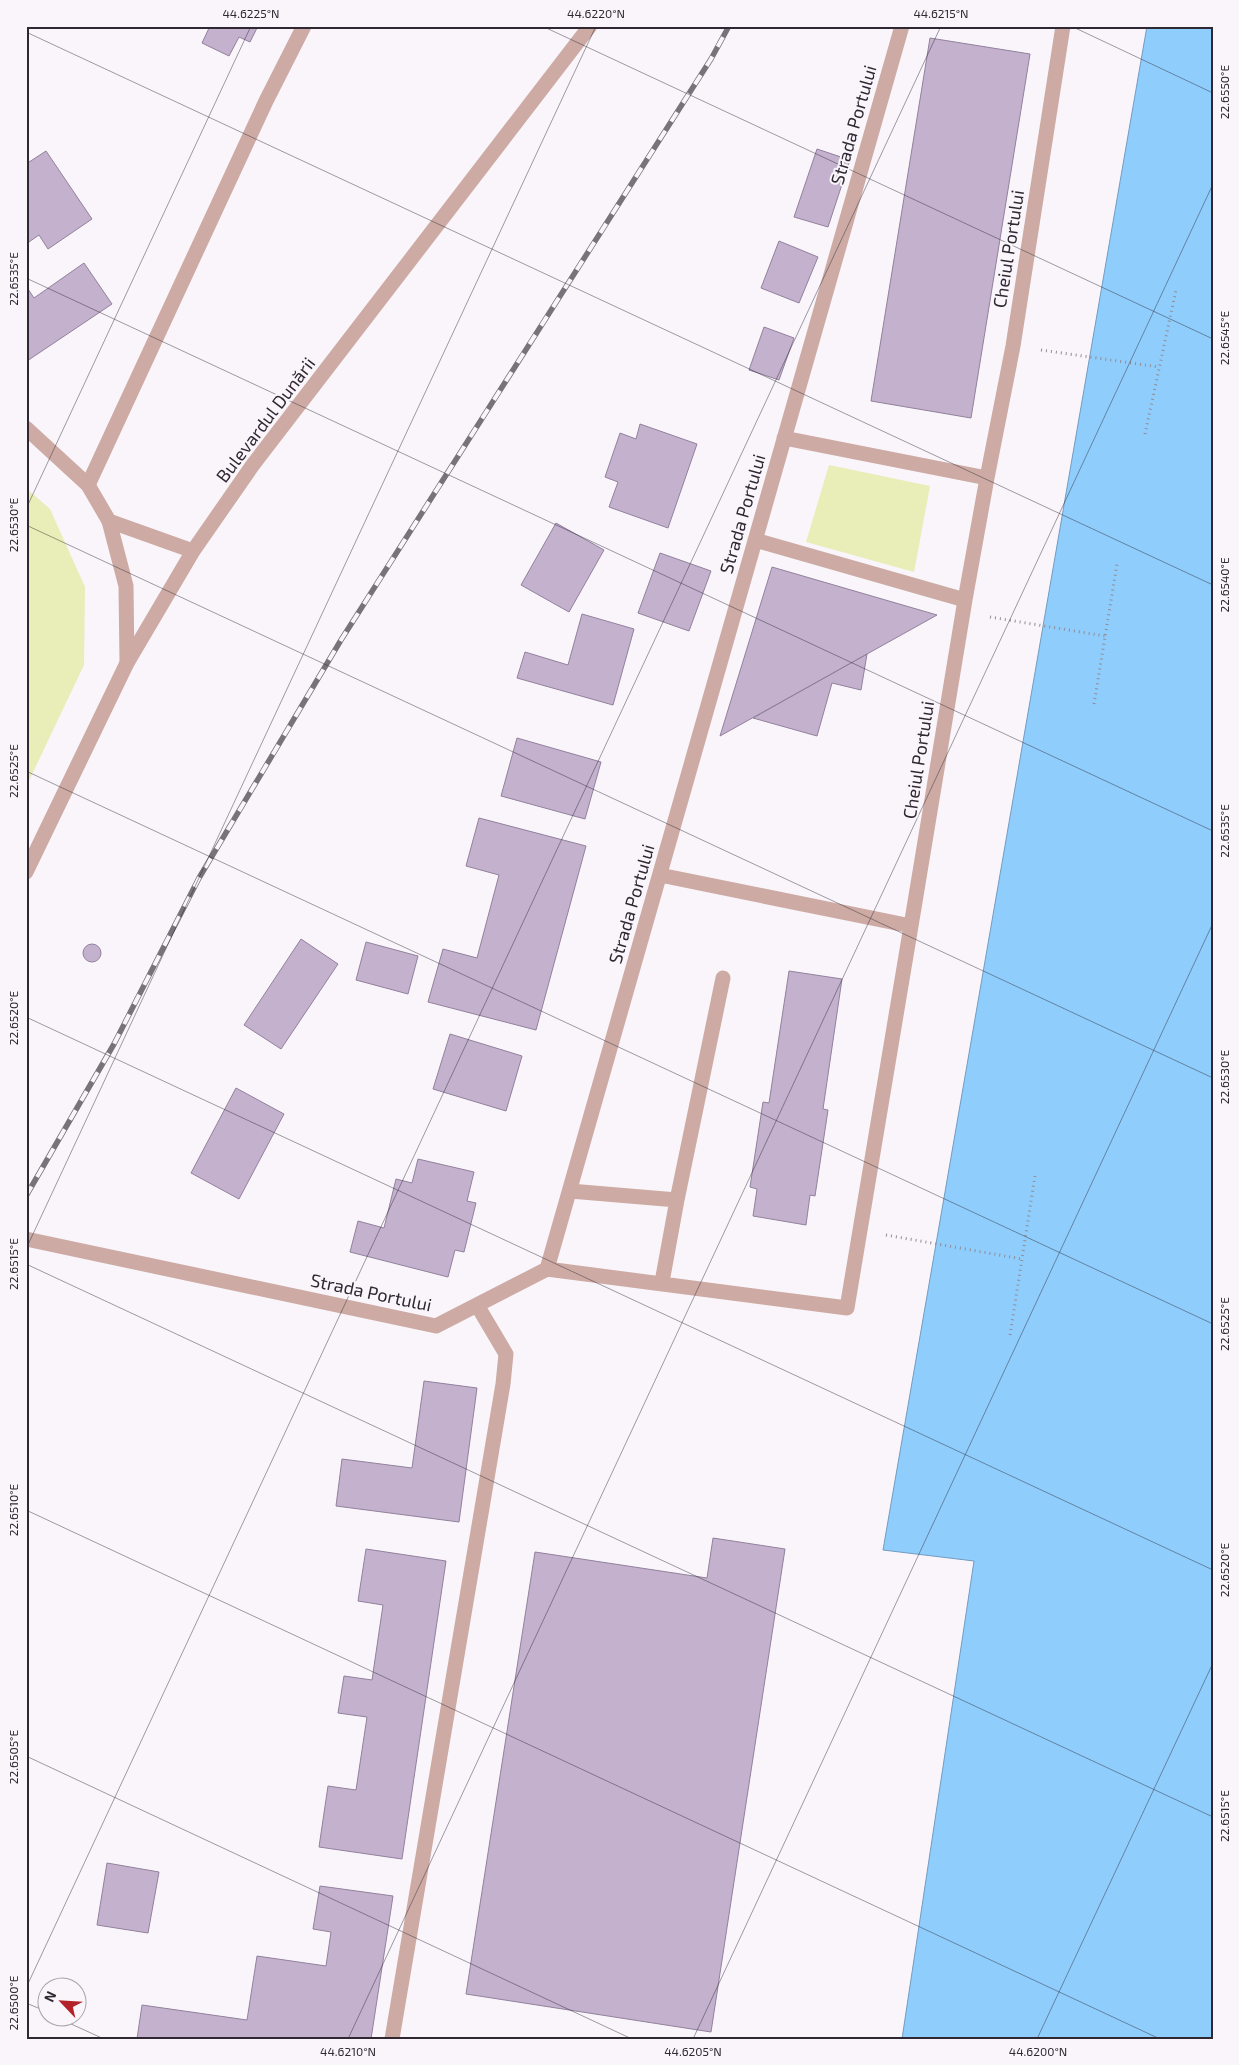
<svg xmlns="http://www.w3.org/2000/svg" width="1239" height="2065" viewBox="0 0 1239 2065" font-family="'Exo 2',sans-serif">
	<rect width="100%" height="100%" fill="#f9f5fb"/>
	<path fill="#e9edb7" d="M829,465L930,486L914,572L806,542Z
		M26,488L50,509L85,587L84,665L26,787Z"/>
	<path fill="#8fcdfd" stroke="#729cc0" d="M1147,26H1213V2039H902L974,1561L883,1550Z"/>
	<path fill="#c3b1ce" stroke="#92819c" d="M210,26H258L250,42L239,37L229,56L202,43Z
		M930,38L1030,54L971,418L871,401Z
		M817,149L850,160L828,227L794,217Z
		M46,151L92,219L48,249L39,235L26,244V164Z
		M779,241L818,257L799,303L761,288Z
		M84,263L112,304L27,361L26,286L34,298Z
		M764,327L794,338L779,380L749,370Z
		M640,424L697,444L668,528L609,507L618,482L605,477L620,433L636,439Z
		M556,523L604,550L569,612L521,585Z
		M660,553L711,571L689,631L638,613Z
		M772,567L937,615L720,736Z
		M582,614L634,629L613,705L517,678L525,652L568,665Z
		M867,654L861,690L832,683L817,736L753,718Z
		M517,738L601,762L585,819L501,796Z
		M479,818L586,846L536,1030L428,1002L443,949L477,958L499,875L466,866Z
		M301,939L338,964L281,1049L244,1025Z
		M366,942L418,956L408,994L356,980Z
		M83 953a9 9 0 1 1 18 0a9 9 0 1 1-18 0Z
		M789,971L842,979L823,1109L828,1110L815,1196L810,1195L806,1225L753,1216L757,1189L750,1187L763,1102L769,1103Z
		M450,1034L522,1056L506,1111L433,1089Z
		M236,1088L284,1114L239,1199L191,1173Z
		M418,1159L474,1172L467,1201L476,1203L464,1252L455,1250L448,1277L350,1252L358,1221L384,1228L396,1179L412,1183Z
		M424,1381L477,1388L459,1522L336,1506L342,1459L412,1468Z
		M713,1538L785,1549L711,2032L466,1994L535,1552L707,1578Z
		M366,1549L446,1561L402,1859L319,1847L328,1786L356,1790L367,1717L338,1713L344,1676L372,1680L383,1605L358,1601Z
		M107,1863L159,1872L148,1933L97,1925Z
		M320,1886L393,1896L371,2039H137L142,2005L247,2020L257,1956L326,1966L331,1932L313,1929Z"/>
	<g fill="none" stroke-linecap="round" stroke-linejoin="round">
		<path stroke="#928c95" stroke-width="3" stroke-dasharray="1 4" stroke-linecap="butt" d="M1041,350L1159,367
			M1145,434L1176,290
			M990,617L1105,636
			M1094,704L1117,564
			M886,1235L1022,1259
			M1010,1335L1035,1176"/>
		<path stroke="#cdaba4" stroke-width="15" d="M987,478L1013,346L1063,26
			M88,485L266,101L304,26
			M755,540L965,600L987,478L784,438
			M911,926L965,600
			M570,1191L677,1200L723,978
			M26,1239L436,1326L547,1269L902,26
			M547,1269L847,1308L911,926L660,875
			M662,1282L677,1200
			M392,2039L503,1384L506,1354L477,1305"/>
		<path stroke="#cdaba4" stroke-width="15" d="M109,521L193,551
			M127,663L193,551L252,466L590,26"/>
		<path stroke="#cdaba4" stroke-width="15" d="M26,428L88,485L109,521L126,586L127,663L26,872"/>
		<g stroke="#78727b" stroke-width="5.5">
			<path id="rail" d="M26,1196L114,1044L199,878L341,640L711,59L729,26"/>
		</g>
		<use href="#rail" stroke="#f9f5fb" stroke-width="4" stroke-dasharray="11" stroke-linecap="butt"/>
	</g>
	<path fill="none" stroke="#2f2833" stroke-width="1" stroke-opacity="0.45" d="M542,26L1213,339M1071,26L1213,93M26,32L1213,585M26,278L1213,831M26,509L251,26M26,525L1213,1078M26,771L1213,1324M26,1017L1213,1570M26,1249L596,26M26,1264L1213,1817M26,1510L1160,2039M26,1756L632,2039M26,1988L941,26M26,2003L48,2012M58,2018L104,2039M348,2039L1213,184M693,2039L1213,923M1037,2039L1213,1663"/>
	<g text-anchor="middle" stroke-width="4" stroke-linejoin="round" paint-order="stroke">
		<g font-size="18" fill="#2f2833" stroke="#f9f5fb">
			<text transform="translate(854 125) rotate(-74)" y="6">Strada Portului</text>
			<text transform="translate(1009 249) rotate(-81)" y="6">Cheiul Portului</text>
			<text transform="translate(266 420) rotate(-53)" y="6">Bulevardul Dunării</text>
			<text transform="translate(743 514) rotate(-74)" y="6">Strada Portului</text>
			<text transform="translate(919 760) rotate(-81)" y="6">Cheiul Portului</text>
			<text transform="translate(632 904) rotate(-74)" y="6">Strada Portului</text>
			<text transform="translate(371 1293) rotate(12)" y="6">Strada Portului</text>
		</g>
	</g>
	<rect width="1239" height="2065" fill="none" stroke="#f9f5fb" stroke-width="55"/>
	<g transform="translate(62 2002) rotate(295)"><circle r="24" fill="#f9f5fb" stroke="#a8a3ab"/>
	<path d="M0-4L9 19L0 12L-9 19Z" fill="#b32228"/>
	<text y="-8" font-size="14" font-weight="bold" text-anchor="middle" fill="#2f2833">N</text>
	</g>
	<rect x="28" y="28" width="1184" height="2010" fill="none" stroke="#2f2833" stroke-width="2"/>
	<g font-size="12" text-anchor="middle" fill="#2f2833">
		<text x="251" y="18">44.6225°N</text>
		<text x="596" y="18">44.6220°N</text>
		<text x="941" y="18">44.6215°N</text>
		<text transform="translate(1225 92) rotate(-90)" y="4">22.6550°E</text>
		<text transform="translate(14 279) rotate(-90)" y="4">22.6535°E</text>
		<text transform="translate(1225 338) rotate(-90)" y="4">22.6545°E</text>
		<text transform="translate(14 525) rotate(-90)" y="4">22.6530°E</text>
		<text transform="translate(1225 585) rotate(-90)" y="4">22.6540°E</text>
		<text transform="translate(14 771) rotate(-90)" y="4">22.6525°E</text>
		<text transform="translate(1225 831) rotate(-90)" y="4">22.6535°E</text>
		<text transform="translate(14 1018) rotate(-90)" y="4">22.6520°E</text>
		<text transform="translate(1225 1077) rotate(-90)" y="4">22.6530°E</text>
		<text transform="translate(14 1264) rotate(-90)" y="4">22.6515°E</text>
		<text transform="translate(1225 1324) rotate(-90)" y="4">22.6525°E</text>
		<text transform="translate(14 1510) rotate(-90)" y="4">22.6510°E</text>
		<text transform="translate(1225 1570) rotate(-90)" y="4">22.6520°E</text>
		<text transform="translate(14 1757) rotate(-90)" y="4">22.6505°E</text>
		<text transform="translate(1225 1816) rotate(-90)" y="4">22.6515°E</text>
		<text transform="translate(14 2003) rotate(-90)" y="4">22.6500°E</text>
		<text x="348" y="2056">44.6210°N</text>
		<text x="693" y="2056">44.6205°N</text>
		<text x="1038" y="2056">44.6200°N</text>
	</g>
</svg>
